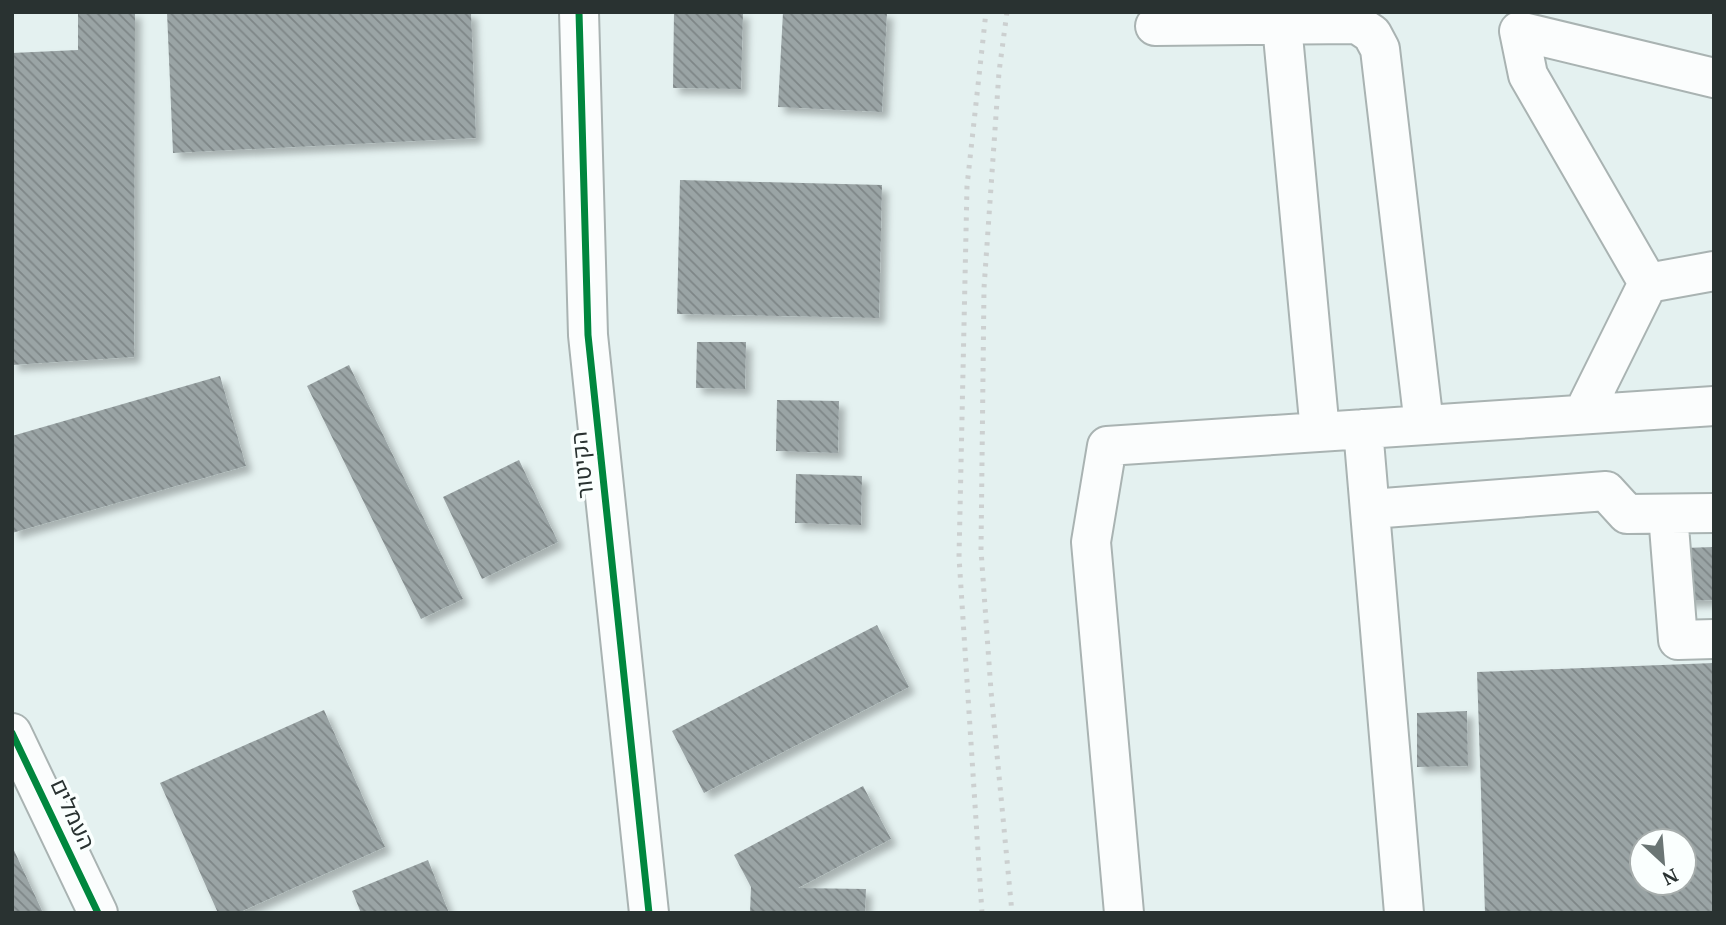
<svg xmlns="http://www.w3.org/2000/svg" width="1726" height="925" viewBox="0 0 1726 925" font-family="'PT Serif',Heebo,serif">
	<defs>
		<pattern id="building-back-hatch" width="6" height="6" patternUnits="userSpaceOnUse" patternTransform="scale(1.75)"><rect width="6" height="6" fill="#9aa4a5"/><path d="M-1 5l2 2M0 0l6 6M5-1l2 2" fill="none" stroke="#7e8687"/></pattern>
		<filter id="shadow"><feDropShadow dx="6" dy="6" stdDeviation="3.5" flood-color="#0004"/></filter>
	</defs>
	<rect width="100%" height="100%" fill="#e4f1f0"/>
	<path fill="url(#building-back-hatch)" fill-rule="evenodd" filter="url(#shadow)" d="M78,12H135L134,357L12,365V53L78,50Z
		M167,12H471L476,138L173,153Z
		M674,12H743L741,89L673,88Z
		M783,12H887L882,112L778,107Z
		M680,180L882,185L879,318L677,314Z
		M697,342H746L745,389L696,388Z
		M349,365L463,599L421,619L307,386Z
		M220,376L246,466L12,533V436Z
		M777,400L839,401L838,453L776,451Z
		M519,460L558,542L482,579L443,497Z
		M796,474L862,476L861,525L795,523Z
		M1714,547V600L1684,601L1683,548Z
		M877,625L909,687L704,793L672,731Z
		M1714,663V913H1485L1477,672ZM1642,841H1684V883H1642Z
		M324,710L385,847L238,913H218L160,783Z
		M1467,711L1468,766L1417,767V713Z
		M863,786L891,839L798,888L866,889L865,913H750L751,887L734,855Z
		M12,846L43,913H12Z
		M428,860L449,913H361L352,891Z"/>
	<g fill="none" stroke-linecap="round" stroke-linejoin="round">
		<g stroke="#a9b3b2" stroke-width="42">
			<path id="minor" d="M579,12L588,335L649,913
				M1282,25L1320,432
				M1155,26L1357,24L1372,34L1380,49L1424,425
				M1714,78L1519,31L1528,75L1648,283L1714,271
				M1583,414L1648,283
				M1363,429L1404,913
				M1371,509L1606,491L1627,514L1714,513
				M1668,514L1678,640L1714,639
				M12,733L98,913
				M1124,913L1091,542L1107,446L1714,406"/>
		</g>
		<use href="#minor" stroke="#fbfdfd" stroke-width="38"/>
		<path stroke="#ccd0d0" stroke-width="5" stroke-dasharray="3.5 7" stroke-linecap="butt" d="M1007,12L999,72L984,288L981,550L991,691L1012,913
			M982,913L959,557L967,186L986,12"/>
		<g stroke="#fafffe" stroke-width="11">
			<path id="cycleway" d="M579,12L588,335L649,913
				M12,733L98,913"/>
		</g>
		<use href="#cycleway" stroke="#00873e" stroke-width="7"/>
	</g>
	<g text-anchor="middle" stroke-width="7" stroke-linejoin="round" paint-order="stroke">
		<g font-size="23" fill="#293231" stroke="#fafffe">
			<text transform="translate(582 465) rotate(-96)" y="8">הקיטור</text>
			<text transform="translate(73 814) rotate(65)" y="8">העמלים</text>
		</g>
	</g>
	<rect width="1726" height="925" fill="none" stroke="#293231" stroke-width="28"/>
	<g transform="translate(1663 862) rotate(154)"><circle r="33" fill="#fafffe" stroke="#a6adac" stroke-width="2"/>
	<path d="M0-5L12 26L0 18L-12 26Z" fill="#6a7574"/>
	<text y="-10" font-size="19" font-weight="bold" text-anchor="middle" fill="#293231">N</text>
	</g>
</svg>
